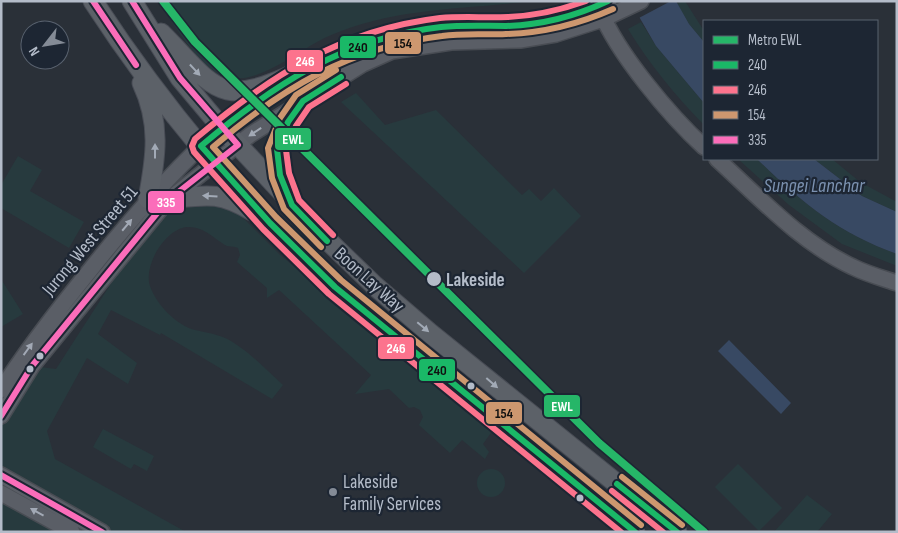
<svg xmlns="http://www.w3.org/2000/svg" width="898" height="533" viewBox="0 0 898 533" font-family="'Sofia Sans Condensed',sans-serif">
	<rect width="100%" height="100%" fill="#2a3038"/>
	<path fill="#273a3e" d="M158,1H531C462,10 394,7 329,36C301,48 261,84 229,78C202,73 173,23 158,1Z
		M681,1H685L704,31V42L689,24L677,4Z
		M641,22L656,46L704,103V125C675,95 650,65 628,29Z
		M356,93L385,125L436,110L522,195L529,189L541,201L554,188L581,216L524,273L341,102Z
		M18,156L42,170L30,191L84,222L69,248L1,208V185Z
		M738,159H757C801,202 838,233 897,254V266L842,244L789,205Z
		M814,159H832L860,182L897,202V212L862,196Z
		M211,203L236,211L279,254L493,430L483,444L489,452L485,459L462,440L450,453L419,425L423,417L420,410L414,407L409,408L389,389L355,394L371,375L279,290L267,298V288L237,262L240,255L238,248C234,246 230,247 227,246C214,239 204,226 187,227C165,229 143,266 150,286C156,304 176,325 195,330C211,334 222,334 237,345C254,356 268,372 283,385L272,399L161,333L160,335L111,310L98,334L137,363L128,384L87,358L47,431L55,459L186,532H104L1,475V416L32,366L56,369L152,220L178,206Z
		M1,279L23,314L1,327Z
		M103,429L154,456L147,471L134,464L131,469L93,447Z
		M738,464L782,508L759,531L715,487Z
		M477 483a14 14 0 1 1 28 0a14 14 0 1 1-28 0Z
		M807,495L832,514L817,532H774Z
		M1,497L64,532H1Z"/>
	<path fill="#384963" d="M630,1H676L689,24L704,42V103L656,46Z
		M757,159H814L862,196L897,212V254C838,233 801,202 757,159Z
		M729,340L791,403L781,414L718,351Z"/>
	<path fill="#2a3038" d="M627,1H671L637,19Z"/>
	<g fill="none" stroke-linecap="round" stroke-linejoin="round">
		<g stroke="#484c53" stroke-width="18">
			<path id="minor" d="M600,10C617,53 670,116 704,147
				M717,159C759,197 801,243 853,267C867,274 882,278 897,283
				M1,390C30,345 62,305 95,264C171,169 265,65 388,36C406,31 426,27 444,26C472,25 501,28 528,24C556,21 584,13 609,1
				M1,416L32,366L167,201L250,135L363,64L392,51L451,42L520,40L556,34L603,19L641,1
				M1,475L102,532
				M1,493L72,532"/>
		</g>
		<g stroke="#484c55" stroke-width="21">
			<path id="major" d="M93,1C158,101 245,208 335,287C432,372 535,451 635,532
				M132,1L180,78L222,128L322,235L375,286L431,334L677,532
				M161,33C216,88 217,110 298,72
				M142,83C161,123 156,157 148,199
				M287,194C272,152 277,137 303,101
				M170,199C206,195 219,191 252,211"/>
		</g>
		<use href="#minor" stroke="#5a5e66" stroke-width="15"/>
		<use href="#major" stroke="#5c6168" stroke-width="19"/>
		<g stroke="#1d2633" stroke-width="10">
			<path id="bus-1" d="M608,1C576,16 542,25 506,26C484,26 463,25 441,27C344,38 274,84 201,146L270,223L335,287L635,532
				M327,241L292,205L280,175L277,149L288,122L303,101L341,77
				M617,484L677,532"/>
		</g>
		<g stroke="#1d2633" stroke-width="10">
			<path id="bus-2" d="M586,1C561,10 535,16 508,17C485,18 463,16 440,18C340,30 270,76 195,139L192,146L194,152L263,229L329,294L621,532
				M333,235L299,200L289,173L286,150L296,126L309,107L346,84
				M612,491L663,532"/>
		</g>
		<g stroke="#1d2633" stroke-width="10">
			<path id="bus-3" d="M613,9C579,24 543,33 506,34C485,35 463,33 442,36C350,47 282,88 213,147L276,217L341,280L641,525
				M321,247L284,209L272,178L268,148L280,118L296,95L336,70
				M622,477L682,525"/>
		</g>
		<g stroke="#1d2633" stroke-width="10">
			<path id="bus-4" d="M93,1L136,65
				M1,416L32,366L167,201L238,145L180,78L132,1
				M1,475L102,532"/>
		</g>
		<use href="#bus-1" stroke="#1ab867" stroke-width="6"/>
		<use href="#bus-2" stroke="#fc738d" stroke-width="6"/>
		<use href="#bus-3" stroke="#cd976f" stroke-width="6"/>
		<use href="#bus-4" stroke="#fb6dba" stroke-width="6"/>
		<g stroke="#1d2633" stroke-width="11">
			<path id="metro-1" d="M163,1L195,42L599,443L704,532"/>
		</g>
		<use href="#metro-1" stroke="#26b668" stroke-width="8"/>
	</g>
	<defs><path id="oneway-solid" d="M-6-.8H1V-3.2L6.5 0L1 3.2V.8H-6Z" transform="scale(1.25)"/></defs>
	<g fill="#a2aab6">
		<use href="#oneway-solid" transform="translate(195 70) rotate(47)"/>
		<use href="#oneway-solid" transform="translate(155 151) rotate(-90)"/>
		<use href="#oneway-solid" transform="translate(210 196) rotate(-176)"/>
		<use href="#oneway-solid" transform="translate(423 327) rotate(40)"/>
		<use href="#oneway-solid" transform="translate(492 383) rotate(41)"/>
	</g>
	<g fill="#a2a9b5">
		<use href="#oneway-solid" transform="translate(255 132) rotate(146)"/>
		<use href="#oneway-solid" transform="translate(127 225) rotate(-50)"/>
		<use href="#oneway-solid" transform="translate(28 349) rotate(-54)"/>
		<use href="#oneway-solid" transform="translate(37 512) rotate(-151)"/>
	</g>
	<g fill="#b4bcc9" stroke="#1d2633" stroke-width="2">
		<circle cx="434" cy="279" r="8"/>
		<circle cx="40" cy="356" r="4.5"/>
		<circle cx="30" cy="369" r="4.5"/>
		<circle cx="471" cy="386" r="4.5"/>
		<circle cx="580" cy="498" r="4.5"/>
	</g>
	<circle fill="#848b96" stroke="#1d2633" stroke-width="2" cx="333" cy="492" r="5"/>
	<g text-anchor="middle" stroke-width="4.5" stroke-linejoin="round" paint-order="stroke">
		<g font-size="19" fill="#b4bcc9" stroke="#1d2633">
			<text transform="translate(89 240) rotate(-50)" y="7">Jurong West Street 51</text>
			<text transform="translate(370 279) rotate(42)" y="7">Boon Lay Way</text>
		</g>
		<g font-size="19" font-weight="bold" fill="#b4bcc9" stroke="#1d2633" text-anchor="start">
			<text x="446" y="286">Lakeside</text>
		</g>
		<g font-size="19" fill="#b4bcc9" stroke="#1d2633" text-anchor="start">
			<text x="343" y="488">Lakeside<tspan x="343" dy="22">Family Services</tspan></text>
		</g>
		<g font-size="20" font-style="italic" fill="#7c92b1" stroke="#1d2633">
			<text x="814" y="192">Sungei Lanchar</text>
		</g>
	</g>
	<g stroke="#1d2633" stroke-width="2">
		<rect x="384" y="31" width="38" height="24" rx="5" fill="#cd976f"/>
		<rect x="339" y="35" width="38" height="24" rx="5" fill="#1ab867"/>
		<rect x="286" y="49" width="38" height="24" rx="5" fill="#fc738d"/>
		<rect x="274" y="127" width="38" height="24" rx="5" fill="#26b668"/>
		<rect x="147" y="190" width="38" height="24" rx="5" fill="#fb6dba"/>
		<rect x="377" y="336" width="38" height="24" rx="5" fill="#fc738d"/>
		<rect x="418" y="358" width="38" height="24" rx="5" fill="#1ab867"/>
		<rect x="543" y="394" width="38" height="24" rx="5" fill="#26b668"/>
		<rect x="485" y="401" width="38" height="24" rx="5" fill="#cd976f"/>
	</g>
	<g font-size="14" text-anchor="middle" font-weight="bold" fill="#fff">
		<text x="305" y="66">246</text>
		<text x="293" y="144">EWL</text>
		<text x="166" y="207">335</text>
		<text x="396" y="353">246</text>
		<text x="562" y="411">EWL</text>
	</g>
	<g font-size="14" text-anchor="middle" font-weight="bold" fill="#111">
		<text x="403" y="48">154</text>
		<text x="358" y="52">240</text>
		<text x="437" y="375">240</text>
		<text x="504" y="418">154</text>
	</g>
	<rect width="898" height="533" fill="none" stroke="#b4bcc9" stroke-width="5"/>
	<rect x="703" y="20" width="175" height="140" fill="#1d2633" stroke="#59626f"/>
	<rect x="713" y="36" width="25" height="8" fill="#26b668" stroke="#59626f"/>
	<text x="748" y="45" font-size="15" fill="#b4bcc9">Metro EWL</text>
	<rect x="713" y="61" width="25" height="8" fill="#1ab867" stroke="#59626f"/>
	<text x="748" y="70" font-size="15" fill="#b4bcc9">240</text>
	<rect x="713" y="86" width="25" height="8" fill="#fc738d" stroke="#59626f"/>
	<text x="748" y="95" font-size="15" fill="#b4bcc9">246</text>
	<rect x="713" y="111" width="25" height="8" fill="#cd976f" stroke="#59626f"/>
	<text x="748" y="120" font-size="15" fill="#b4bcc9">154</text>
	<rect x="713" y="136" width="25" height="8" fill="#fb6dba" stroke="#59626f"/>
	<text x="748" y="145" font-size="15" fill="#b4bcc9">335</text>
	<g transform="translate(45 45) rotate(239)"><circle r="24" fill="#1d2633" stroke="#59626f"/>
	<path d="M0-4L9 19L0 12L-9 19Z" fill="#848b96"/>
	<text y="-8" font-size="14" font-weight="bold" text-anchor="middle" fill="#b4bcc9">N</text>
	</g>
</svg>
